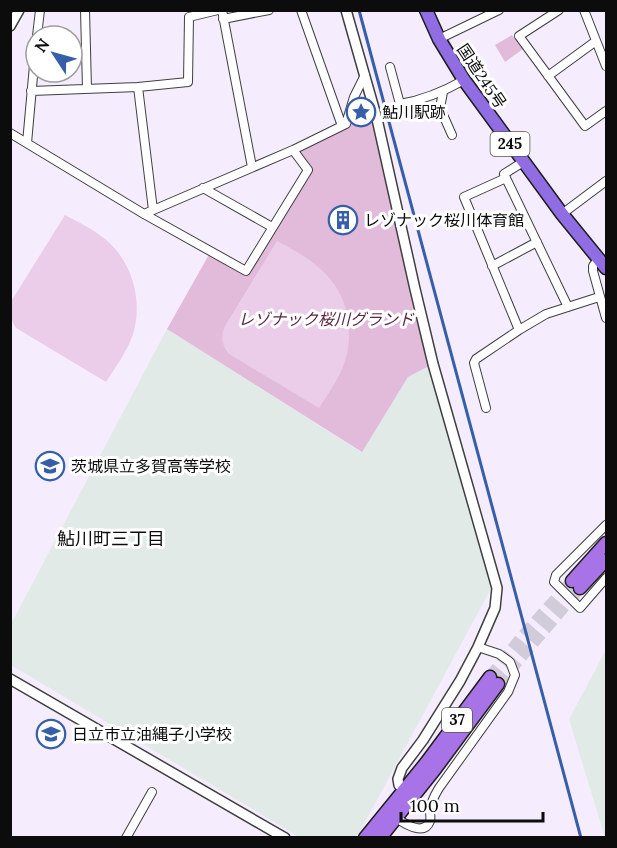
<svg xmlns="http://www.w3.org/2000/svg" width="617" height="848" viewBox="0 0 617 848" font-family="Lora,'Noto Sans JP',serif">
	<rect width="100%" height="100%" fill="#f5edfd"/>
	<path fill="#e1eae6" d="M167,329L361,452L408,377L433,364L493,585L357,837H299L11,665V624Z
		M606,650V837L605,838L569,719Z"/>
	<path fill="#e2bbdb" d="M512,35L523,49L505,62L495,45Z
		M377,119L433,364L408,377L362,452L167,329L211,251L245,271L308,170L293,150L346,124Z"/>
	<path fill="#ebcce9" d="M65,215C78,222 93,229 105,239C133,262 144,303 132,337C126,353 115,368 106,382L16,328C11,320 8,309 12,300Z
		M277,241C316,261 349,284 349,333C349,343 348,354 344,364C338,380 328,394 319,408L229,354C222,345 220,337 225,326Z"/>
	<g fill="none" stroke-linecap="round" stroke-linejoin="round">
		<path stroke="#d2cbd9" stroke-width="12" stroke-dasharray="12 6" stroke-linecap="butt" d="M490,677L522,637L572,581
			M498,684L580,588"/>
		<g stroke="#3f3f3f" stroke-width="10">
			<path id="minor" d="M85,10L87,89
				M222,10L252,167
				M301,10L342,126
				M559,10L519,36L585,126L606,111
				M584,10L606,66
				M223,19L269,10
				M37,36L40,10
				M439,39L499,10
				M390,67L400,104C423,100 443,92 464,80
				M548,76L596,41
				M138,87L188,82L189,17L218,10
				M31,91L138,87L153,210
				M443,92L440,108L452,135
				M10,133L144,214L246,271L308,170L293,150
				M27,143L36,43
				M523,162L504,174L568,307
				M506,178L464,197L519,330
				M203,188L272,227
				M144,214L293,150L346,124L354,97L365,75
				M562,214L606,181
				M598,259L593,266V271L606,318
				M492,266L537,242
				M486,408L474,363L476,359L519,330L546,314L599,297
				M606,525L556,575L554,582L580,608L606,578
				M396,818C404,823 424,837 430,821C431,818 430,815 430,811C431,802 434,796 439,788L508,692L515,675L510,662L499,654L478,647
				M126,838L152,792"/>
		</g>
		<g stroke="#3f3f3f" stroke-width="12">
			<path id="tertiary" d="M346,10L377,119L415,289L433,364L497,588L495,608L478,647L460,681L423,740L402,768L398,779L399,785L404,791
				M10,26L19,10
				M10,679L285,838"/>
		</g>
		<g stroke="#1d1d1d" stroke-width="15">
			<path id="primary" d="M572,581L606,543
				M580,588L606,560
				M365,838L426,763L490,677
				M380,838L435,769L498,684"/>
		</g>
		<g stroke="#1d1d1d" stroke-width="15">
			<path id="trunk" d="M426,10L439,39L464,80L562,214L606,268"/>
		</g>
		<use href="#minor" stroke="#fff" stroke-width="8"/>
		<use href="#tertiary" stroke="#fff" stroke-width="9"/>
		<use href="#primary" stroke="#a873e6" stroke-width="12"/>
		<use href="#trunk" stroke="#916de4" stroke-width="12"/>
		<path stroke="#375ea9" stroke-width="3" d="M359,10L581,838"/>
	</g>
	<defs>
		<g id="sight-ring" transform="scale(1.5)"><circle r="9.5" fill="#fff" stroke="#375ea9" stroke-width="1.5"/><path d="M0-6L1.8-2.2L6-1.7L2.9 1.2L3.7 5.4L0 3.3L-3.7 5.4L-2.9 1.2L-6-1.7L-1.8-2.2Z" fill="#375ea9"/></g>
		<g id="building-ring" transform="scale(1.5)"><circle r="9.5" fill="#fff" stroke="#375ea9" stroke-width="1.5"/><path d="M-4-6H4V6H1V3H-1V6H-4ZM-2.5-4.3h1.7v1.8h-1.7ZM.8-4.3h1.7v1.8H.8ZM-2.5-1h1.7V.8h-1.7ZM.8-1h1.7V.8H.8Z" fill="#375ea9"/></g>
		<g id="school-ring" transform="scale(1.5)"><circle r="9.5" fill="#fff" stroke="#375ea9" stroke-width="1.5"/><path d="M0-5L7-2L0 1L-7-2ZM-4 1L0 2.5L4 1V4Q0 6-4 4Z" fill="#375ea9"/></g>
	</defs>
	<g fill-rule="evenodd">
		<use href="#sight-ring" x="361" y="112"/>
		<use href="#building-ring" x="343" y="220"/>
		<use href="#school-ring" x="50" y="466"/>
		<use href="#school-ring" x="51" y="734"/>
	</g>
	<g text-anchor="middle" stroke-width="6" stroke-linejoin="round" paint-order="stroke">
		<g fill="#fff" stroke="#555" stroke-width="1.5">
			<rect x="490.5" y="132" width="39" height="24" rx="4.5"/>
			<rect x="442" y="708" width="30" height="24" rx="4.5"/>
		</g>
		<g font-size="15" font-weight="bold" fill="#0c0c0c">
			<text x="510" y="149">245</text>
			<text x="457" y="725">37</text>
		</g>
		<g font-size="16" fill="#0c0c0c" stroke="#fff">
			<text transform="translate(482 76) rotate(56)" y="6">国道245号</text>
		</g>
		<g font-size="16" fill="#0c0c0c" stroke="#fff" text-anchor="start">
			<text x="382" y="118">鮎川駅跡</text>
			<text x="364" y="226">レゾナック桜川体育館</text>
			<text x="71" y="472">茨城県立多賀高等学校</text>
			<text x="72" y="740">日立市立油縄子小学校</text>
		</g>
		<g font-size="16" font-style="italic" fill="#5a2540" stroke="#fff">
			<text x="326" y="325">レゾナック桜川グランド</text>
		</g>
		<g font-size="18" fill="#0c0c0c" stroke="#fff">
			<text x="111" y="545">鮎川町三丁目</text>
		</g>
	</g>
	<rect width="617" height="848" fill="none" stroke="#0c0c0c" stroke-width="24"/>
	<g transform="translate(54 54) rotate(306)"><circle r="28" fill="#ffffff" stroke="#9e9e9e" stroke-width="1.5"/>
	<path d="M0-4.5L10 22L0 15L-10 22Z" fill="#375ea9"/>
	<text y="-9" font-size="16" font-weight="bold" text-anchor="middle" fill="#0c0c0c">N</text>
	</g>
	<path d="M401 812v9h142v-9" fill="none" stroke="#0c0c0c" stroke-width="3"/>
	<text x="410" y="812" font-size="18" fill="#0c0c0c" stroke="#ffffff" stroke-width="4.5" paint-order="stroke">100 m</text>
</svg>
